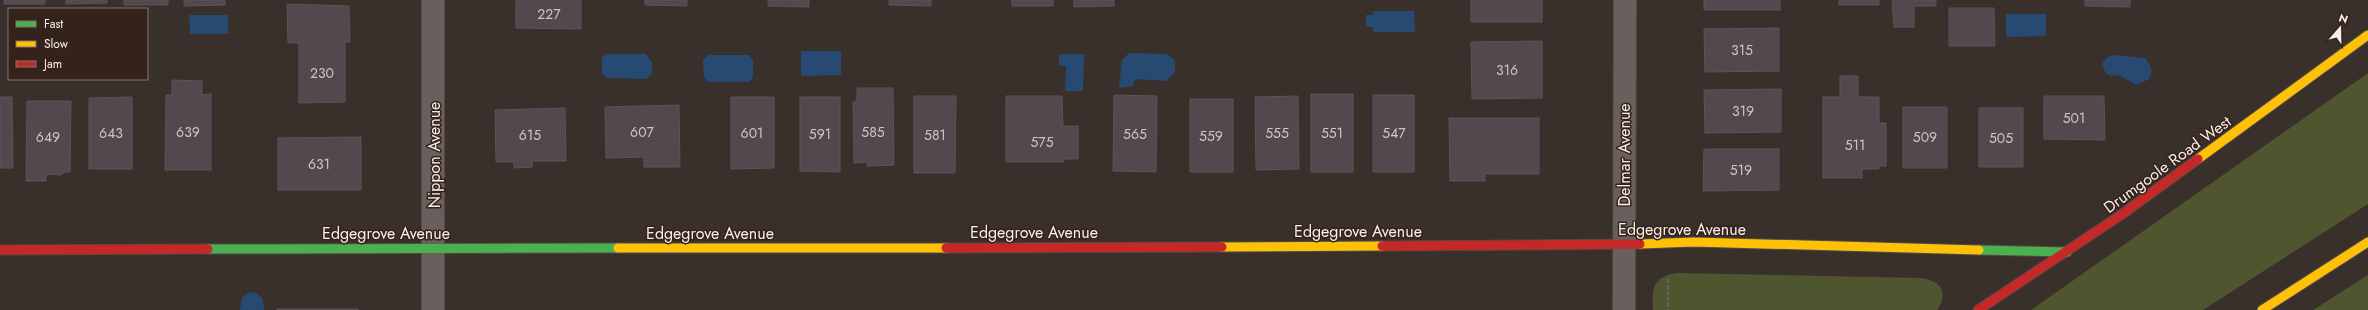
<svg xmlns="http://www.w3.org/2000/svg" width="2368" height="310" viewBox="0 0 2368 310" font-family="Jost,sans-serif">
	<rect width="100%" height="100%" fill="#392f2b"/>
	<path fill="#4f552e" d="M2368,73V204L2203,310H2031Z
		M1676,273L1921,278C1941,281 1949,292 1937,310H1653C1652,288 1652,278 1676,273Z
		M2368,275V310H2313Z"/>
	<path fill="#274a73" d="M1373,11H1414L1415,32H1373V27H1366V15H1373Z
		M2006,14H2046V36L2006,37Z
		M189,15H228V34H190Z
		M801,51H841V75L801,76Z
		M1129,53L1167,54L1175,61V72L1167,81L1135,79L1133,86L1119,88L1122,60Z
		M606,54H646L652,62V73L646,79L606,78L602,73V58Z
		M1059,54H1084L1083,91H1065L1066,66H1059Z
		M708,55H749L753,60V77L749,82H708L704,76L703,60Z
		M2112,55L2146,58L2152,70L2149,79L2137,85L2118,75L2112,76L2106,74L2102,64L2106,58Z
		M255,292L263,299L264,310H240L242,297L248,293Z"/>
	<path fill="#54474e" stroke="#5c5556" d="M4,0H45V4H4Z
		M66,0H107V3L66,4Z
		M124,0H168V5H124Z
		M184,0H225V5L184,6Z
		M516,0H581V29L516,28Z
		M645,0H687V6L645,5Z
		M768,0H809V7L768,6Z
		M889,0H931V6L889,5Z
		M1012,0H1053V6H1012Z
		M1074,0H1114V6L1074,7Z
		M1471,0H1542V22H1471Z
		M1704,0H1780V10H1704Z
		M1839,0H1879V5H1839Z
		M1892,0H1936V6H1914V27H1894Z
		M2085,0H2130V7L2085,6Z
		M287,4L349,6L350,42H345V102L299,103V43H288Z
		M1949,8H1994L1995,46H1949Z
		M1779,28V71L1705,72L1704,29Z
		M1542,41V98L1472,99L1471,42Z
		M1840,76H1858V97H1879V123H1886V166H1878L1879,169H1862V178H1823V97H1840Z
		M172,80L202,81V95L211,94V170H165L166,95H172Z
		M857,88H893L894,165L867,166V162L854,163L853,102H857Z
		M1781,89V132L1705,133L1704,90Z
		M1311,94H1353V172H1311Z
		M1114,95L1157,96L1156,172L1113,171Z
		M1373,95H1414V172H1373Z
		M914,96H956L955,173H914Z
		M1006,96H1062L1063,126H1078V159H1063V162H1006Z
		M1298,96L1299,169L1256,170L1255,97Z
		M2044,96H2104L2105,140L2044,139Z
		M0,97H12L13,168H0Z
		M132,97V169H89V98Z
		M731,97H774V168L731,169Z
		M800,97H840V172L800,171Z
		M1190,99H1233V172H1190Z
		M27,101H71L70,172H64L61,175L46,174V181H26Z
		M679,105L680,167H644V157L606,158L605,107Z
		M1903,107H1947V168H1903Z
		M565,108L566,161H532V167L514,168V162H496L495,110Z
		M1979,108H2023V167H1979Z
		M1449,118H1539V174H1485V181H1450Z
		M361,137V190H278V138Z
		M1704,149H1779V190L1703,191Z
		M277,309H358V310H277Z"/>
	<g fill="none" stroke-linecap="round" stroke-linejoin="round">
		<g stroke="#544b47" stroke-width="24">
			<path id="street" d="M433,310V0
				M1624,310L1625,0"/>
		</g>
		<g stroke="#544b47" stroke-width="11">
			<path id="fast" d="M208,249L618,248
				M1979,250L2067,252"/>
		</g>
		<g stroke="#544b47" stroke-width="11">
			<path id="slow" d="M2198,159L2368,35
				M1640,244L1694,242L1979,250
				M1222,247L1382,246
				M618,248H946
				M2262,310L2368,242"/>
		</g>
		<g stroke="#544b47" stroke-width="11">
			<path id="jam" d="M1382,246L1640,244
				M946,248L1222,247
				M0,250L208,249
				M1978,310L2121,215L2198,159"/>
		</g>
		<path stroke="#655f5b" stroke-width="2.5" stroke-dasharray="4 2" stroke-linecap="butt" d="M1668,279V310"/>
		<use href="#street" stroke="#69605d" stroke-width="22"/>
		<use href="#fast" stroke="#4caf50" stroke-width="9"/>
		<use href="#slow" stroke="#ffc107" stroke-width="9"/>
		<use href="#jam" stroke="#c62828" stroke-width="9"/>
	</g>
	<g text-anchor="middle" stroke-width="3" stroke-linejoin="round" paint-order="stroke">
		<g font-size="14" fill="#d0c4c2">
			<text x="549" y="19">227</text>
			<text x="1742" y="55">315</text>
			<text x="1507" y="75">316</text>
			<text x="322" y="78">230</text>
			<text x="1743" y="116">319</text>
			<text x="2074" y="123">501</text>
			<text x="188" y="137">639</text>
			<text x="642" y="137">607</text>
			<text x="873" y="137">585</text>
			<text x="111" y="138">643</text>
			<text x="752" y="138">601</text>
			<text x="1277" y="138">555</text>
			<text x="1332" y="138">551</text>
			<text x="1394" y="138">547</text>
			<text x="820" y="139">591</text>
			<text x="1135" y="139">565</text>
			<text x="530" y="140">615</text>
			<text x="935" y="140">581</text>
			<text x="1211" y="141">559</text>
			<text x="48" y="142">649</text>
			<text x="1925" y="142">509</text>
			<text x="2001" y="143">505</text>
			<text x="1042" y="147">575</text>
			<text x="1855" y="150">511</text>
			<text x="319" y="169">631</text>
			<text x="1741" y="175">519</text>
		</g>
		<g font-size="16" fill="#faeee9" stroke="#34231b">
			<text transform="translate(434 155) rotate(-90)" y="6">Nippon Avenue</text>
			<text transform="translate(1624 155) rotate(-90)" y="6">Delmar Avenue</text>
			<text transform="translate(2167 164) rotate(-36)" y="6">Drumgoole Road West</text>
			<text x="1682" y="235">Edgegrove Avenue</text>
			<text x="1358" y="237">Edgegrove Avenue</text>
			<text x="1034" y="238">Edgegrove Avenue</text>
			<text x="386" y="239">Edgegrove Avenue</text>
			<text x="710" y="239">Edgegrove Avenue</text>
		</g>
	</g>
	<rect x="8" y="8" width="140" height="72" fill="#34231b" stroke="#83746d"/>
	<rect x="16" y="21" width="20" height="6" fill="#4caf50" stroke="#83746d"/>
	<text x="44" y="28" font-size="12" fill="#faeee9">Fast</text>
	<rect x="16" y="41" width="20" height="6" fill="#ffc107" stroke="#83746d"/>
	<text x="44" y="48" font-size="12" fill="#faeee9">Slow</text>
	<rect x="16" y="61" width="20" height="6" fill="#c62828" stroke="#83746d"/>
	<text x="44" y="68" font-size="12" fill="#faeee9">Jam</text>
	<g transform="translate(2340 28) rotate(20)" stroke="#34231b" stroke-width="3" paint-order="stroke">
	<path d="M0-3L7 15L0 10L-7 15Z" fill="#faeee9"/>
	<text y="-6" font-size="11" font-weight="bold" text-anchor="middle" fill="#faeee9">N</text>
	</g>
</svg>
